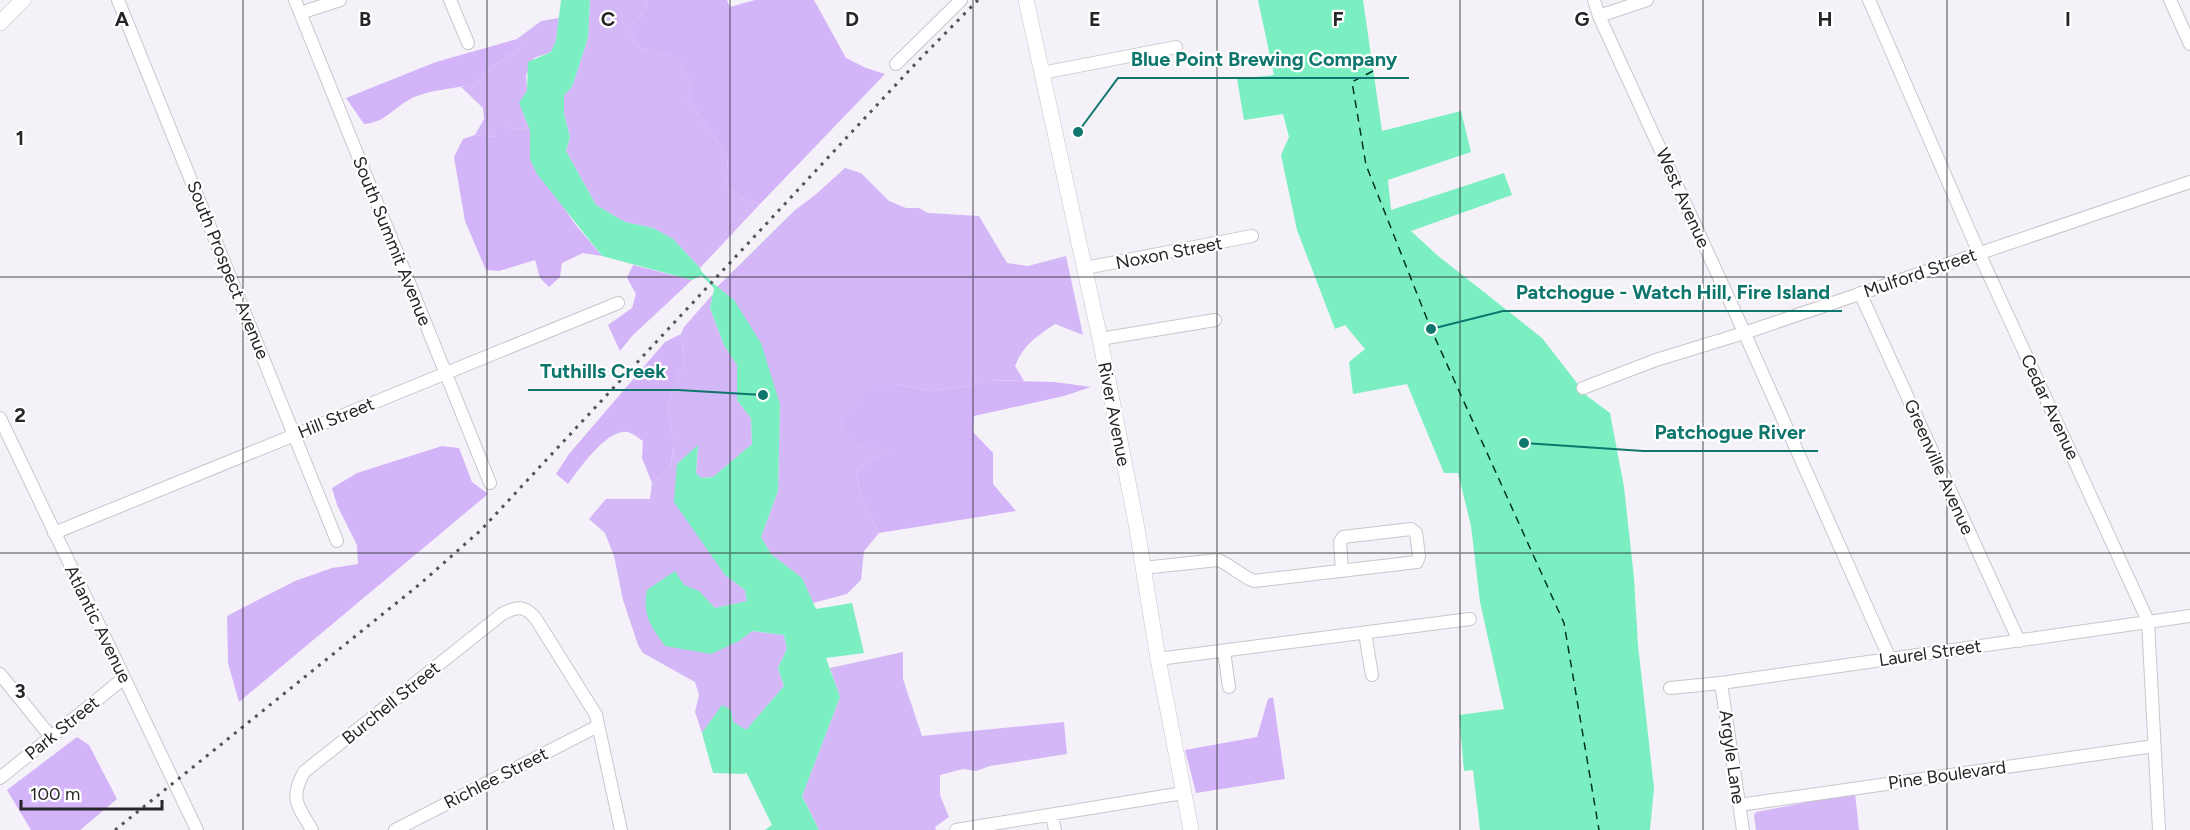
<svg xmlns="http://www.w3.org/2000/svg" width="2190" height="830" viewBox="0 0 2190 830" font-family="Figtree,sans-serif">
	<rect width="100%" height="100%" fill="#f4f1f8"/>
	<path fill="#d4b7f7" d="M590,0H647L646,10L629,28L640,48C674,55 679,53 692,86L687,97L728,157L726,185L742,198L760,204L700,268L673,239L653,228L625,222L596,205L566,151L570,137L564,114V95L572,87L588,38Z
		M559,18L556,41L551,52L534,58L526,75L527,91L523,113L530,130L509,129L497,123L495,137L475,135L484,119L483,108L461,87L477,84L484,73L524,45L517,39L541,21Z
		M845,168L861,173L889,201L906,208H919L928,213L979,216L1007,263L1028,266L1066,256L1083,335L1055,324C1036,337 1024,344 1015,366L1024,381L985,380L969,386L930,391L895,384L892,451L875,458L856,471L862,498L879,533L864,551L861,580L847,594L813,603L802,578L771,554L761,537L778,491L780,404L734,300L717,287L795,210L814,196Z
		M713,294L710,308L724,345L737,365V400L751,418L752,444L713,477L700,478L696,473L698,446L677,464L725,575L745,590L747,601L715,608C694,586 687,586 658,581L739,641L752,631L784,635L787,649L778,668L784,686L746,730L733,722L722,706L702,733L695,712L699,695L695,682L643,653L638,645L623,600L614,556L605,533L589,519L606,499H650L652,483L670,468L674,449L667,405L684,362L681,334L684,327Z
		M903,652V679L922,736L1064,722L1067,754L990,766L976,771L963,769L940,775V795L949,817L935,827L936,830H819L802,796L840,697L830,668Z
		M1855,793L1859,830H1756L1754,815L1756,812Z"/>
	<path fill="#d4b4f9" d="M647,0H727L730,7L755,0H814L846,58L866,68L885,74L760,204L742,198L726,185L728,157L687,97L692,86C679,53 673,55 640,48L629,28L646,10Z
		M517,39L524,45L484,73L477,84C458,88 435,89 417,96C395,104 389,122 364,124L346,98L436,62Z
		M496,122L509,129L530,130V159L575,224L602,256L583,253L562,263L560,277L549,287L540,278L535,260L499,271L486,270L465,221L454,157L463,139L475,135L495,137Z
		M633,265L692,280L632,336L620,351L608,325L632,308L636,294L627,278Z
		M681,334L684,362L667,405L674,447L670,468L652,483L642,458L643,441C638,438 633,433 627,432C607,429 579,469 568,484L556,474L569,454L665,342Z
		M985,380L1055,382L1091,387L1064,396L974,416L973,432L993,453V484L1016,511L879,533L862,498L856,471L875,458L891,451L850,442L842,420L869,386L895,384L930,391L969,386Z
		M442,446L459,448L472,482L488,494L239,702L228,663L227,616L295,581L332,568L358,564L357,545L337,505L332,488L357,473Z
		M1273,697L1285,779L1196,793L1185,750L1257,737L1268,699Z
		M77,737L89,745L117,799L80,830H31L7,790Z"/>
	<path fill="#7befc1" d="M561,0H590L588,38L572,87L564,95V114L570,137L566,151L596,205L625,222L653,228L673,239L700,268L703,275L692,280L602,256L537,174L530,159V130L519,103L527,91L528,62L551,52L556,41Z
		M1258,0H1363L1382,131L1461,111L1471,152L1388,180L1391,210L1504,173L1512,195L1411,231L1437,255L1542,338L1587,396L1610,413L1624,487L1634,578L1638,645L1654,788L1650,830H1480L1473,770L1464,771L1459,715L1504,709L1480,602L1471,526L1458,473H1444L1407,384L1353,394L1349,362L1365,349L1345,325L1335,329L1297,230L1281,155L1289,137L1283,114L1244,120L1237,79L1274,75Z
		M715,285L734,300L761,343L780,404L778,491L761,537L771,554L802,578L816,609L852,603L864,653L826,658L840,697L802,796L819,830H765L772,825L746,772L745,774L713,773L702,733L722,705L731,710L733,722L746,730L784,686L778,668L787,649L784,635L752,631L739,641L711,654L665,646C651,626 642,616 647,590L675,571L684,585L699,591L715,608L747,601L745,590L725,575L674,502L677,464L698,445L696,473L701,478L713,477L752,444L751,418L737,400V365L724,345L710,308Z"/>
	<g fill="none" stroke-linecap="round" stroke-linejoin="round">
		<path stroke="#7befc1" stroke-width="3" d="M702,274L716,288"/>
		<path stroke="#003524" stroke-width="1.5" stroke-dasharray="8 6" stroke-linecap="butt" d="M1373,71L1352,82L1366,165L1431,329L1564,623L1599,830"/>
		<g stroke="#c9c6cd" stroke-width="14">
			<path id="minor" d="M118,0L337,541
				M295,0L490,483
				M450,0L468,43
				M1594,0L1599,16L1740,323L1890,659
				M1869,0L1979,253L2148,621L2159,830
				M2170,0L2190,44
				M300,13L340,0
				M1599,16L1647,0
				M896,64L961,0
				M1042,73L1176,47
				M1085,268L1252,236
				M1860,293L2019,641
				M1100,339L1215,320
				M1583,388L1656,360L1744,333L2190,182
				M0,418L197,830
				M54,533L618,303
				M1143,568L1218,560C1231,565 1241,576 1254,581L1417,562L1419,556L1416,533L1411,529L1343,537L1340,542L1342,571
				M1365,633L1372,675
				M1224,651L1229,687
				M1158,659L1470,619
				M0,674L51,737
				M1721,683L1743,830
				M1670,688L1721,683L2190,616
				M0,778L124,678
				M1739,805L2154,746
				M1052,816L1055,830
				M312,830C298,805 289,800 304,772L502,614C517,606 525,605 536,619L596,715L621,830
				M395,830L598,726
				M956,830L1183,793"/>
		</g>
		<g stroke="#c9c6cd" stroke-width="16">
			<path id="major" d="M1026,0L1100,339L1136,523L1158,659L1191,830
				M0,23L23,0"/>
		</g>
		<use href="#minor" stroke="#fff" stroke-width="12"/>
		<use href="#major" stroke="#fff" stroke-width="15"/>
		<path stroke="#545357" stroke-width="3" stroke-dasharray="3 6" stroke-linecap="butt" d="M115,830L420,584L481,530L918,61L978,0"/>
	</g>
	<path fill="none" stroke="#262528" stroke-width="1.5" stroke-opacity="0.55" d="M243,0V830M487,0V830M730,0V830M973,0V830M1217,0V830M1460,0V830M1703,0V830M1947,0V830M0,277H2190M0,553H2190"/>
	<g text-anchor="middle" stroke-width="4.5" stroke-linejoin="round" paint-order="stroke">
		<g font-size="18" fill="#262528" stroke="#fff">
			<text transform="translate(1683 198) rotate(66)" y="6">West Avenue</text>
			<text transform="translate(392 241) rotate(68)" y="6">South Summit Avenue</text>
			<text transform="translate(1169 253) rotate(-11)" y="6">Noxon Street</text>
			<text transform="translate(228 270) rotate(68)" y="6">South Prospect Avenue</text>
			<text transform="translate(1920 273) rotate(-19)" y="6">Mulford Street</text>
			<text transform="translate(2050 407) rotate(65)" y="6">Cedar Avenue</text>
			<text transform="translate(1114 414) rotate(79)" y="6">River Avenue</text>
			<text transform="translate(336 418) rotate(-22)" y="6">Hill Street</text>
			<text transform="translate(1939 467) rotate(66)" y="6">Greenville Avenue</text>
			<text transform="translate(98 624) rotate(64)" y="6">Atlantic Avenue</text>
			<text transform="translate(1930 653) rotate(-8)" y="6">Laurel Street</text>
			<text transform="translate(391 703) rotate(-39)" y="6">Burchell Street</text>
			<text transform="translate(62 728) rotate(-39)" y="6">Park Street</text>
			<text transform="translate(1732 757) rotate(82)" y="6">Argyle Lane</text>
			<text transform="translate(1947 775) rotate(-8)" y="6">Pine Boulevard</text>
			<text transform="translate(496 778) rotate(-27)" y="6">Richlee Street</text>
		</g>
	</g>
	<g font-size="20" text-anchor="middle" font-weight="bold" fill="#262528" stroke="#fff" stroke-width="4.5" stroke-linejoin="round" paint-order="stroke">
		<text x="122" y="26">A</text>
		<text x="365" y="26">B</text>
		<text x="608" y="26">C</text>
		<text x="852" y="26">D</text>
		<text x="1095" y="26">E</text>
		<text x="1338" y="26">F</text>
		<text x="1582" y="26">G</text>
		<text x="1825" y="26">H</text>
		<text x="2068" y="26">I</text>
		<text x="20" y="145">1</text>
		<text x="20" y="422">2</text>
		<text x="20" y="698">3</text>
	</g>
	<path fill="none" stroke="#0f766e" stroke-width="2" d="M1078 132L1118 78H1409M1431 329L1503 311H1842M763 395L678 390H528M1524 443L1643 451H1818"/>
	<g fill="#0f766e" stroke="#fff" stroke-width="2">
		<circle cx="1078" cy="132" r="6"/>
		<circle cx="1431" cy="329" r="6"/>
		<circle cx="763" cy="395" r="6"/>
		<circle cx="1524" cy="443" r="6"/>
	</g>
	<g font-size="20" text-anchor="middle" font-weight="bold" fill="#0f766e" stroke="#fff" stroke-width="4.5" stroke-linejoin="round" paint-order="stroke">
		<text x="1264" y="66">Blue Point Brewing Company</text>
		<text x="1673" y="299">Patchogue - Watch Hill, Fire Island</text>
		<text x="603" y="378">Tuthills Creek</text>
		<text x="1730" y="439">Patchogue River</text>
	</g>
	<path d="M21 800v9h141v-9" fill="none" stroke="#262528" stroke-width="3"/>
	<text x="30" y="800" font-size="18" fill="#262528" stroke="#ffffff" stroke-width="4.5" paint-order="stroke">100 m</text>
</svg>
